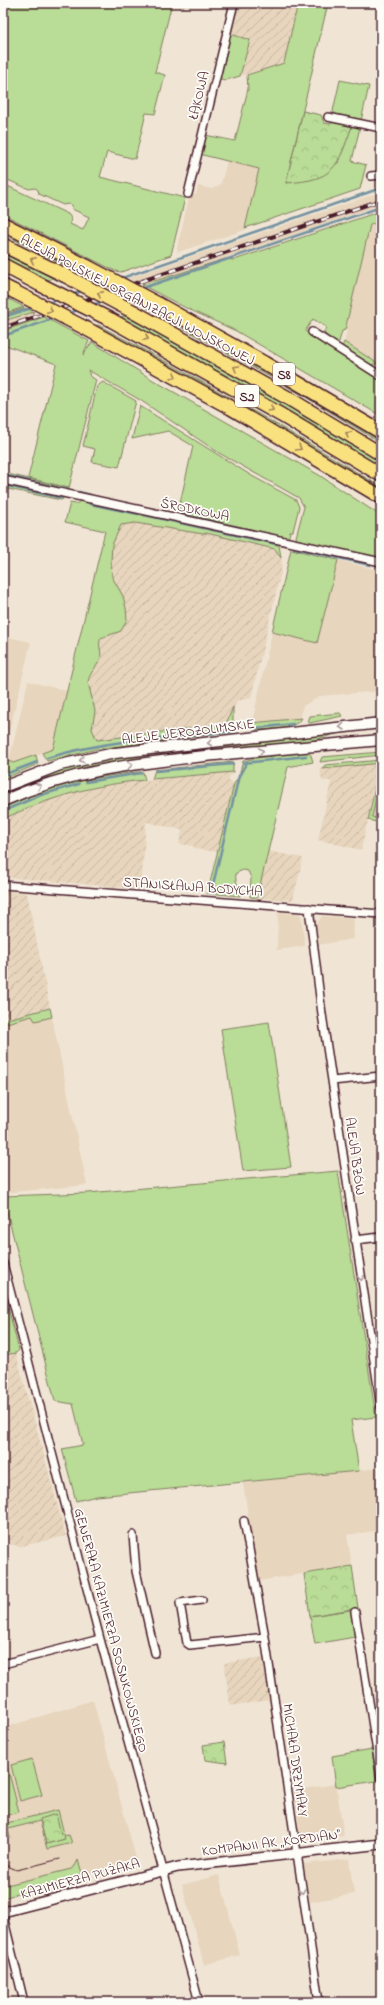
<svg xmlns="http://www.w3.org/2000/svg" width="384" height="2005" viewBox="0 0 384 2005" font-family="'Indie Flower',sans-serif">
	<defs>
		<pattern id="industrial-furrows" width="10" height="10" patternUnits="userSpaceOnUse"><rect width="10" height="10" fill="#e7d5bd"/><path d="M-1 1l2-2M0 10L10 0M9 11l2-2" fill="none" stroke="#c8b6a3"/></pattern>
		<pattern id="forest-crowns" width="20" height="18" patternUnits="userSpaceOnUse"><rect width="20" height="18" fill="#b9dc96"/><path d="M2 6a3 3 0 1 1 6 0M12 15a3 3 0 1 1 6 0" fill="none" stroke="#a1bc81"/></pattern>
		<pattern id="garden-dots" width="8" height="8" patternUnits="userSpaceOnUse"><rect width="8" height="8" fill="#b9dc96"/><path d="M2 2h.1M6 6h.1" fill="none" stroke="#a1bc81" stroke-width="1.8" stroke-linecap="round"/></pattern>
	</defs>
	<rect width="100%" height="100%" fill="#f0e5d5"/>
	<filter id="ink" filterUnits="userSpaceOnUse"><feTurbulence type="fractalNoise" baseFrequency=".025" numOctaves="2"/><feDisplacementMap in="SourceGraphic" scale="8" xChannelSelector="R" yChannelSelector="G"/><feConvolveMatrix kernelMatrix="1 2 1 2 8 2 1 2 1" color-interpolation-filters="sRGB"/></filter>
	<g filter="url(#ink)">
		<path fill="#e7d5bd" d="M227,161L259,169L245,230L178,252L177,248L190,194L196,195L198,186L212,189L221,184Z
			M381,192V205L225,259L142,285L128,278Z
			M381,221V366L344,342L347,331L345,330L370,225Z
			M34,312L43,317L3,331V321Z
			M338,560L381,571V691L320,696L303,706L299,719L252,723L272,632L317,643Z
			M3,636L31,642L3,758Z
			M28,681L67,691L53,749L13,763L9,761Z
			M381,763V823L368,820Z
			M278,912L299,914L301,916L305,946L277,950Z
			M322,916L354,918L353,939L318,945L315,926Z
			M50,1008L87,1185L3,1193V1020Z
			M381,1468V1530L347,1535L352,1566L258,1581L243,1483Z
			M93,1700L136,1858L132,1864L3,1898V1728Z
			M336,1784L344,1836L301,1840L294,1790Z
			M349,1859L354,1894L310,1902L304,1864Z
			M219,1875L240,1955L204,1965L182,1885Z"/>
		<path fill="url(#industrial-furrows)" d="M237,3H276L297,8L284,63L240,76L250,40L230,34Z
			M110,511L275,549L279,554L282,561L281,572L251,698L237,701L226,724L97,740L53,749Z
			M381,763L361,850L318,840L331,781H322L320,769Z
			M233,772L228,779L234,784L217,852L196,849L193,846L179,844L182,830L146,822L141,889L3,877V819L17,813L50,799L98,787L137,781Z
			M268,851L303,858L293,900L257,898Z
			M3,891L27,893L50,1008L3,1020Z
			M16,1353L66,1536L18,1547L15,1545H10V1536L3,1538V1355Z
			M263,1657L269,1700L230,1706L224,1663Z"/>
		<path fill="#b9dc96" stroke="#827e60" d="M3,3H172L155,72L165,75L155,114L146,113L135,159L107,152L100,177L185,198L171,255L121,272L115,271L3,214V184L68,214L71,218L70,224L83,230L89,217L72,209V205L68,204L63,205L39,194L38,190L35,188L29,189L3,178Z
			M298,3H328L286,183L338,163L352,126L360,127L352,161L366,165L360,189L245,228L259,169L199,154L205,135L235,141L248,89L247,75L284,63Z
			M230,34L250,40L240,76L223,81L219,76Z
			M340,80L369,86L361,121L336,115L333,111Z
			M381,211V221L370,225L345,330L342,331L339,342L335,343L324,333L326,327L313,319L305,331L381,380V416L236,331L186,308L142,285L225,259L234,260Z
			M3,230L80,269L76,271L3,234Z
			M3,253L53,278L49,280L3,257Z
			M3,296L24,307L3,314Z
			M152,306L220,343L381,438V443L304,396L147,308Z
			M25,308L34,312L3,321V315Z
			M125,316C212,361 297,411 381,462V467L285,409L120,317Z
			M44,317L89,341L83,355L92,342L153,380L319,475L381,516V560L298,542L296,537L304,507L299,498L219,453L140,400L88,370L90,376L96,380L69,488L28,478L56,364L3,344V331Z
			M98,325C194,376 288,430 381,487V492L93,326Z
			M344,342L377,363L376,364L369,365L342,347Z
			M103,382L136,401L119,467L92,462L95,449L83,446L97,386Z
			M140,406L252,476L296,500L299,507L293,531L290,532L288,539L177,516L193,446L168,431L132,439Z
			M3,482L63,495V499L61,500L3,488Z
			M80,501H88L279,545L281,558L275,549L206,533L203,534L135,523L121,525L112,545L111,561L112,577L123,596L126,608L127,620L121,631L101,638C97,645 103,653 100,660C96,668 90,672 88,682L95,711L92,729L97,740L226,724L233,707V721L236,731L97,749L47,761L42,753L53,749L105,531L65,522L70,503L76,504Z
			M291,549L338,560L317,643L272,632Z
			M340,713L342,716L310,723L308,722L310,716Z
			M302,718C293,731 270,729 256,730V727L251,725L252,723Z
			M336,734L306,742C205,752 98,753 3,796V792L56,771L113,758Z
			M306,752L311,755L313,762L288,767L257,898L250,897L251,878L248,871L243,870L236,873C234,880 240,888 240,896L206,893L208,891L234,784L239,776L243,761L262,757Z
			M381,752V755L320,762L322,757Z
			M36,755L38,764L3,779V769L9,761L13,763Z
			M381,760V763L322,769L325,765Z
			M233,762V772L152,779L155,770Z
			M379,770H381V776L372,817L381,819V823L368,820Z
			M137,772H143L145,780C92,785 51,797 3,819V808C46,786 90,778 137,772Z
			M50,1008L52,1017L35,1021L32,1016L3,1024V1020Z
			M269,1022L291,1167L243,1171L221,1029Z
			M338,1171L376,1417L351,1420L359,1471L97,1496L76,1501L62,1449L83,1445L73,1404L55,1401L3,1196L88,1193Z
			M3,1288L19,1350L16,1353L3,1355Z
			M351,1610L355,1637L315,1644L310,1616Z
			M372,1749L376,1781L336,1787L332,1756Z
			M32,1759L42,1795L20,1801L11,1765Z
			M7,1765L19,1812L3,1816V1766Z
			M58,1810L64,1834L46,1844L64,1839V1836L69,1835L72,1843L47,1849L40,1821L8,1829L10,1838L3,1832V1824Z
			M78,1860L83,1876L3,1898V1886L71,1869L75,1866Z"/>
		<path fill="url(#forest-crowns)" stroke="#827e60" d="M303,111L321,115L324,123L330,124L334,122L352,126C337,168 335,180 286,183Z
			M352,1566L358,1608L310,1616L304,1574Z
			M224,1742L227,1763L205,1760L203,1745Z
			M56,1814L61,1834H63L65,1839L46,1844L40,1819Z"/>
		<path fill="url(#garden-dots)" stroke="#827e60" d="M3,473L69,488L68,492L3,478Z"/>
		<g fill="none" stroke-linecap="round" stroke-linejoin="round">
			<path stroke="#7592a1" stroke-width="2.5" d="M119,279L381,188
				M97,286L107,283
				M140,289L381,207
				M72,295L84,290
				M115,297L127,293
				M47,303L60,299
				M92,305L105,301
				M68,314L80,309
				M3,317L35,307
				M3,336L55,318
				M3,475L68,490
				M3,485L62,498
				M79,492L91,495
				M90,504L138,514
				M180,514L281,537
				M144,515L276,544
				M294,548L370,565
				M256,728L293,724
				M47,758C108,739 172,737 235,731
				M244,763L306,756
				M156,771L233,764
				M3,775L37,762
				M86,782L141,773
				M3,811L41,795L79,784
				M211,893L239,776L247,762"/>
			<g stroke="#4a1f2b" stroke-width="10">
				<path id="minor" d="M328,117L381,128
					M371,176L381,175
					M188,194L234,3
					M312,332L381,376
					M3,480L381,562
					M3,885L381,914
					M309,908L322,1014L381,1407
					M332,1081L381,1076
					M355,1240L381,1237
					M3,1263L100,1639L199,2002
					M244,1521L265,1637L319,2002
					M133,1535L136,1571L155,1653
					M202,1600L180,1603L187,1643L190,1645L265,1637
					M355,1612L381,1778
					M3,1664L100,1639
					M3,1916L24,2002"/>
			</g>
			<g stroke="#4a1f2b" stroke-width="12">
				<path id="tertiary" d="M3,1912L178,1867L381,1844"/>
			</g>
			<g stroke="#4a1f2b" stroke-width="13">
				<path id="secondary" d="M3,787L60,765L115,753L381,723
					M3,801C74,769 139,763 215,755C270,750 326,745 381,740"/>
			</g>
			<g stroke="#4a1f2b" stroke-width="16">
				<path id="motorway" d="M3,224L88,267
					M3,245L64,275
					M3,265L39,284
					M3,286L15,292
					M158,304L264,363L381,432
					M134,312L288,398L381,454
					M111,320L281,415L381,475
					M87,329L231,408L381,497"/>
			</g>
			<use href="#minor" stroke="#fdfcf7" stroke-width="7"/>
			<use href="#tertiary" stroke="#fdfcf7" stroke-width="9"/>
			<use href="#secondary" stroke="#fdfcf7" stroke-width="10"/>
			<use href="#motorway" stroke="#fae180" stroke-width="13"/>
			<path stroke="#4a1f2b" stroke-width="1" d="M3,1858L7,1866L17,1870L60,1859"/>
			<g stroke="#4a1f2b" stroke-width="4">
				<path id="rail" d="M3,328L381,200"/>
			</g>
			<use href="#rail" stroke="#fdfcf7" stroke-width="2.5" stroke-dasharray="8" stroke-linecap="butt"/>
			<g stroke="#4a1f2b" stroke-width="16" stroke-linecap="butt">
				<path id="motorway-bridge" d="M88,267L158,304
					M64,275L134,312
					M39,284L111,320
					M15,292L87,329"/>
			</g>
			<use href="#motorway-bridge" stroke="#fae180" stroke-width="13"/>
		</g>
		<defs><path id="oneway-chevron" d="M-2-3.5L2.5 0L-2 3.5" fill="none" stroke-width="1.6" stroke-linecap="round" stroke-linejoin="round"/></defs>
		<g stroke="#a28056">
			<use href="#oneway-chevron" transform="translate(33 260) rotate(-154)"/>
			<use href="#oneway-chevron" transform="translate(100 294) rotate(-152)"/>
			<use href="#oneway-chevron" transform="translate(50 310) rotate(27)"/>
			<use href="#oneway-chevron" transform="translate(146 338) rotate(28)"/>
			<use href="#oneway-chevron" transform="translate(236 368) rotate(-150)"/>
			<use href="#oneway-chevron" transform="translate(174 376) rotate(29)"/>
			<use href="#oneway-chevron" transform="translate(271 409) rotate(30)"/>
			<use href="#oneway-chevron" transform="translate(348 434) rotate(-148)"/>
			<use href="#oneway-chevron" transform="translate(299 448) rotate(30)"/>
		</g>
		<g stroke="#ac999b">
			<use href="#oneway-chevron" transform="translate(342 727) rotate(174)"/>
			<use href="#oneway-chevron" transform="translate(210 743) rotate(174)"/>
			<use href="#oneway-chevron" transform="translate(261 751) rotate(-6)"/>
			<use href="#oneway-chevron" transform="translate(82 760) rotate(167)"/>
			<use href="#oneway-chevron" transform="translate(130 765) rotate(-7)"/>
			<use href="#oneway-chevron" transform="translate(39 786) rotate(-20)"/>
			<use href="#oneway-chevron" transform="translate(361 1278) rotate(81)"/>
			<use href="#oneway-chevron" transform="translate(302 1891) rotate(81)"/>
		</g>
	</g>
	<g text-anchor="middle" stroke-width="3.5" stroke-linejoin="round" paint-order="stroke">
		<g fill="#fdfcf7" stroke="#806168" stroke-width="1">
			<rect x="273" y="363" width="22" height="22" rx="3"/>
			<rect x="235" y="385" width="24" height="22" rx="3"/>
		</g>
		<g font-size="13" font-weight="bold" fill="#4a1f2b">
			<text x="284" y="379">S8</text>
			<text x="247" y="401">S2</text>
		</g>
		<g font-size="14" fill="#4a1f2b" stroke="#fdfcf7">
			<text transform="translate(198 95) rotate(-76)" y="5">ŁĄKOWA</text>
			<text transform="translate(138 299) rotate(28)" y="5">ALEJA POLSKIEJ ORGANIZACJI WOJSKOWEJ</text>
			<text transform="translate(195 509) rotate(12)" y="5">ŚRODKOWA</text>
			<text transform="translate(188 731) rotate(-7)" y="5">ALEJE JEROZOLIMSKIE</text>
			<text transform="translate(193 886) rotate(4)" y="5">STANISŁAWA BODYCHA</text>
			<text transform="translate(356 1156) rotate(82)" y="5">ALEJA BZÓW</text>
			<text transform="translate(112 1630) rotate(75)" y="5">GENERAŁA KAZIMIERZA SOSNKOWSKIEGO</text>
			<text transform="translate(296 1760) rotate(82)" y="5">MICHAŁA DRZYMAŁY</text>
			<text transform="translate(271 1842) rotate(-7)" y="5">KOMPANII AK „KORDIAN”</text>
			<text transform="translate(80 1878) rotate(-15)" y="5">KAZIMIERZA PUŻAKA</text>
		</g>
	</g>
	<rect width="384" height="2005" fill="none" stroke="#fdfcf7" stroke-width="16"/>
	<rect x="8" y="8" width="368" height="1989" fill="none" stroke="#4a1f2b" stroke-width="1.5" filter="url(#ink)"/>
</svg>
